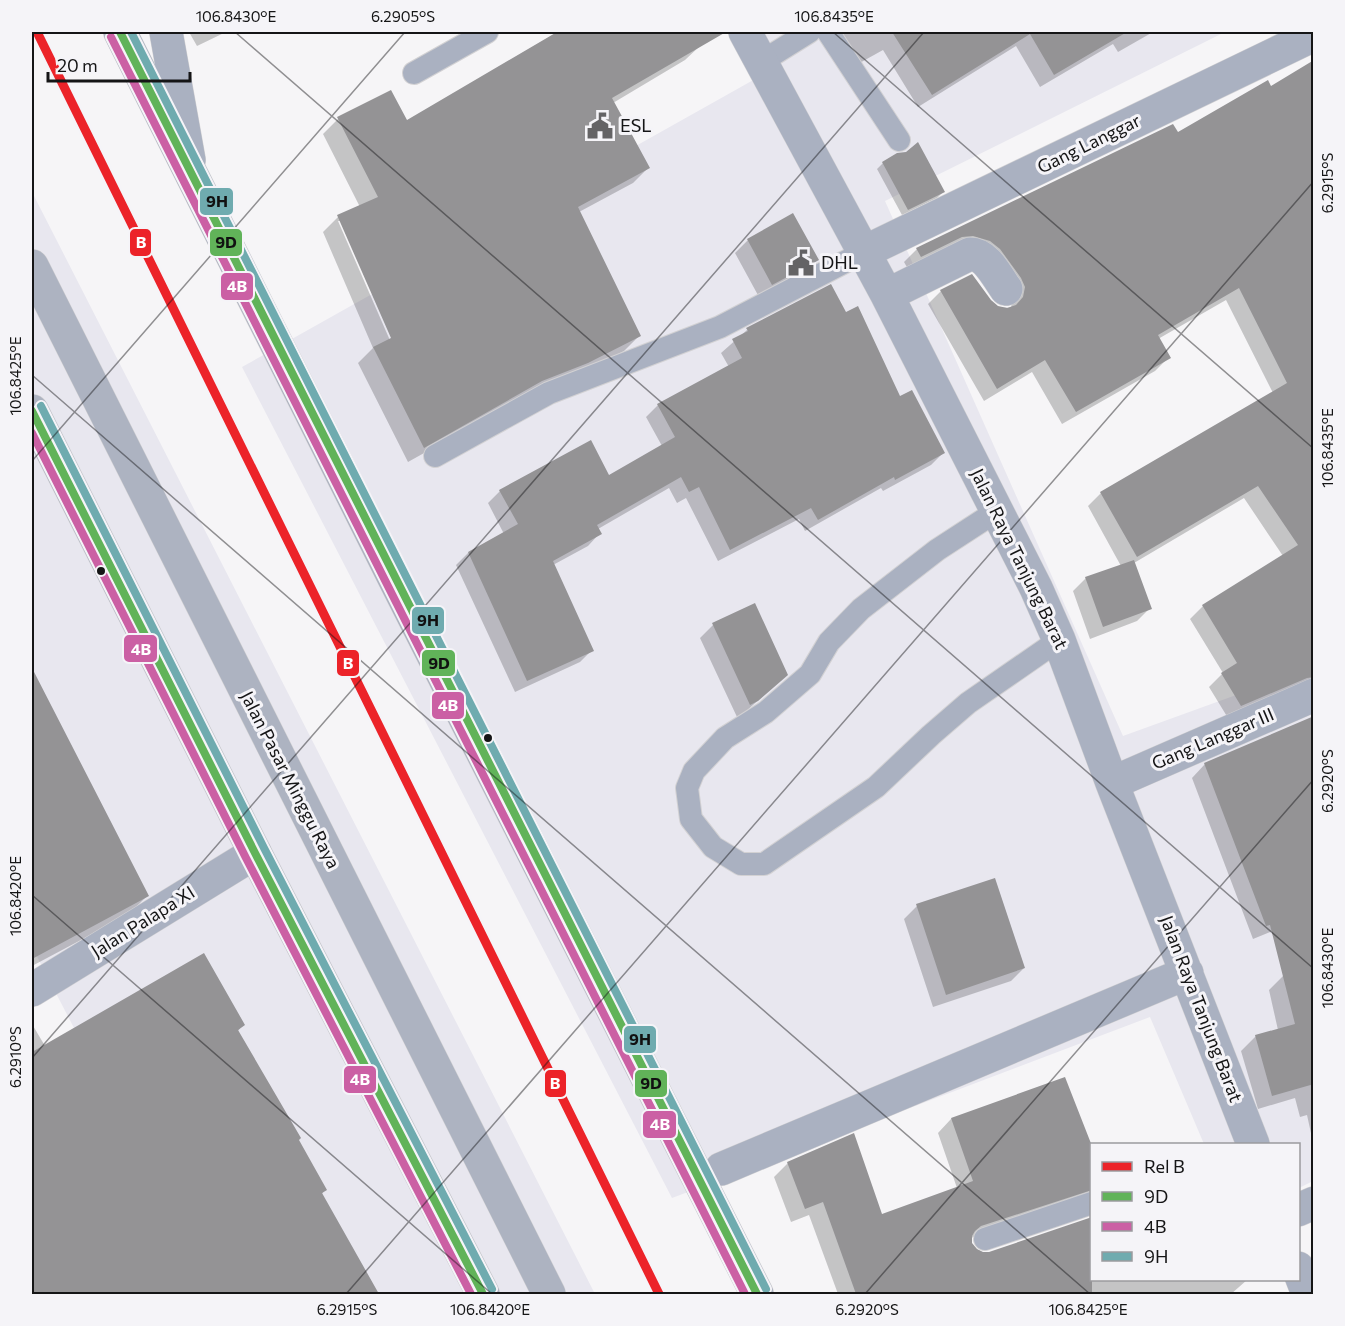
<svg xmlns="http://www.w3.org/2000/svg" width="1345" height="1326" viewBox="0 0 1345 1326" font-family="Commissioner,sans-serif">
	<rect width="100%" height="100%" fill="#f6f5f7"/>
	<path fill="#e8e7ef" d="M761,32H1225L885,201L1123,736L1313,667V1181L1299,1188L1298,1144H1204L1150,1017L672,1198L242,367L780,65Z
		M32,192L595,1294H212L32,947Z"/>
	<path fill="#0003" fill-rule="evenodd" d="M189,32H226L197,46Z
		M558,32H693L701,45L685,60L613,103L648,168L633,183L579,212L639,336L624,351L572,378L526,396L408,462L358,363L373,348L323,232L338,217L360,207L323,134L338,119L406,122ZM338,221H342L395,344L392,345Z
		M812,32H1153L1118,52L1113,44L1040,87L1016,46L918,107L883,50L847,70L826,37Z
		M1314,61V695L1228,718L1209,687L1223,673L1190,619L1203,606L1283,556L1244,498L1134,563L1150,608L1137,621L1090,639L1073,591L1086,578L1121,566L1088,506L1101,493L1273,393L1226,300L1158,339L1169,357L1155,371L1062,424L1032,372L984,401L928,304L941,291L989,301L997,307L1011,308L1012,301L992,268L908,269L904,262L917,249L1177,134L1271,88Z
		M883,163L943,192L937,198L902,215L877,169Z
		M748,240L817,260L804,273L759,297L735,253Z
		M846,314L899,398L943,453L931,465L883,491L881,488L805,531L799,519L718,561L686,498L677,503L669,488L598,529L600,533L588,546L553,565L592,650L580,662L515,692L456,565L468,553L504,534L488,503L500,491L608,477L662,446L646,417L658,405L729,367L721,353L747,330Z
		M713,625L786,675L743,714L737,717L700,638Z
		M32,671L147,896L128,915L32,966Z
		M1205,764L1314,914L1253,939L1192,778Z
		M917,906L1024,968L1011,981L933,1007L904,919Z
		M1314,967V1147L1307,1115L1300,1117L1295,1098L1258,1109L1241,1051L1256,1036L1278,1030L1269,990L1283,976Z
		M32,1024L45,1046L243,1025L237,1032L325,1190L321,1195L375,1294H32Z
		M951,1119L1092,1150V1213L1073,1203L971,1238V1244L981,1254L1092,1280H1247L1231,1294H838L809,1215L791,1222L774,1177L788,1163L881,1216L957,1188L938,1133Z"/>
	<path fill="#949395" d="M557,32H726L612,98L650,168L578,207L641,336L588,363L542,381L424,448L373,347L391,338L337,215L378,197L337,117L391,90L407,120Z
		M892,32H1127L1054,75L1030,34L932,95Z
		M1314,60V677L1307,678L1241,706L1221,673L1237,663L1202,605L1298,545L1258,486L1137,557L1100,492L1287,383L1239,288L1158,335L1171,358L1076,412L1045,360L997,389L940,290L972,274L991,300L998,306L1007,308L1016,305L1023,297L1025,287L1021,278L1000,249L990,241L973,236L962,237L921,257L916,248L1173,124L1178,132L1268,80L1271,86Z
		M918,142L945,192L908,210L882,162L897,153L906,152Z
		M793,213L819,260L772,285L747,239Z
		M831,284L846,312L858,306L900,396L912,390L945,453L895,480L894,477L818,520L811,508L730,550L699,487L689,492L681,477L597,525L602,534L553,561L594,651L527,681L468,552L518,524L499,490L591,440L609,475L675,437L657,404L742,358L732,339L748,331L746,328Z
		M1134,560L1152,609L1103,627L1085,577Z
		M755,603L788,675L758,701L750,705L712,623Z
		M32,668L149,896L32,959Z
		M1314,716V1084L1272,1096L1255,1035L1295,1024L1270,925L1266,926L1204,763Z
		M995,878L1025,968L946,995L916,904Z
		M204,953L245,1025L238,1030L301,1138L299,1140L327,1190L322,1193L379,1294H32V1052Z
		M1065,1077L1092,1146V1190L981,1226L975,1231L972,1236V1243L977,1249L983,1252H989L1092,1217V1294H856L823,1202L805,1209L787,1162L854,1133L882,1214L973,1181L951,1118Z"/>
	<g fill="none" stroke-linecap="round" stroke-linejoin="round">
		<g stroke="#d2d1d3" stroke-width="24">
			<path id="service" d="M828,32L899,140
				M761,62L809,32
				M414,73L487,32
				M435,456L549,393L720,327L864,252
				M997,511L937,550L861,609L829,642L810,674L766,712L725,738L694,771L687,788L691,819L713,847L741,864H764L876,787L931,735L968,703L1059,640
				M985,1239L1092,1203"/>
		</g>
		<g stroke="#d2d1d3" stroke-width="34">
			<path id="minor" d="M166,32L189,160
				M745,32L887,295L1036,588L1059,640L1112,783L1253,1144
				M864,252L1314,35
				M887,295L970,254C987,254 997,277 1006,289
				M1112,783L1314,695
				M32,990L255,853
				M721,1169L1187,973
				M1298,1210L1314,1203
				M1298,1268L1308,1294"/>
		</g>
		<g stroke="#d2d1d3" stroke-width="34">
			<path id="primary" d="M120,32L397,584L757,1294
				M32,266L549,1294
				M32,411L255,853L483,1294"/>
		</g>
		<use href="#service" stroke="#aab1c1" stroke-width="22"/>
		<use href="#minor" stroke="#aab1c1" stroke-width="33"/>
		<use href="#primary" stroke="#adb3c1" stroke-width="33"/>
		<g stroke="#f5f4f8" stroke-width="12">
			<path id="bus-1" d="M120,32L757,1294
				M32,411L255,853L483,1294"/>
		</g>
		<g stroke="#f5f4f8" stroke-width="12">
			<path id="bus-2" d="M111,37L745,1294
				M32,433L246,858L471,1294"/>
		</g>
		<g stroke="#f5f4f8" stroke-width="12">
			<path id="bus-3" d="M131,32L766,1289
				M41,406L264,848L492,1289"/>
		</g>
		<use href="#bus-1" stroke="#61b359" stroke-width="8"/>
		<use href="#bus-2" stroke="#cb60a4" stroke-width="8"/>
		<use href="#bus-3" stroke="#6fabaf" stroke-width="8"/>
		<g stroke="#f5f4f8" stroke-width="14">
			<path id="rail-1" d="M37,32L659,1294"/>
		</g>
		<use href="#rail-1" stroke="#ec2329" stroke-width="9"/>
	</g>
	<path fill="none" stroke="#151516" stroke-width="1.5" stroke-opacity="0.45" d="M235,32L1314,969M833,32L1314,449M32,375L1090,1294M32,461L405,32M32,895L492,1294M32,1058L924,32M346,1294L1314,181M865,1294L1314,779"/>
	<defs>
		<g id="civic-bare" transform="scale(2.07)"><path d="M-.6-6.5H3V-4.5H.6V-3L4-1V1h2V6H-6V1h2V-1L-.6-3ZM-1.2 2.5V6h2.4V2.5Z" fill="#646365" stroke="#f5f4f8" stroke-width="2.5" paint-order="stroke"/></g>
	</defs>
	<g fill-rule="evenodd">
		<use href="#civic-bare" x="600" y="126"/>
		<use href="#civic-bare" x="801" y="263"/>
	</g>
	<g fill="#151516" stroke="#f5f4f8" stroke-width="2">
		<circle cx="101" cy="571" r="5"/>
		<circle cx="488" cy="738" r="5"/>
	</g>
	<g text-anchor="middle" stroke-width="6" stroke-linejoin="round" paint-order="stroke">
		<g font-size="18" fill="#151516" stroke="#f5f4f8" text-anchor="start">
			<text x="620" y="132">ESL</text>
			<text x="821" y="269">DHL</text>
		</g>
		<g font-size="18" fill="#151516" stroke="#f5f4f8">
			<text transform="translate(1089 144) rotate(-26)" y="6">Gang Langgar</text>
			<text transform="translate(1019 559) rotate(64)" y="6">Jalan Raya Tanjung Barat</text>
			<text transform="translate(1213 739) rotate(-23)" y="6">Gang Langgar III</text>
			<text transform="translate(290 780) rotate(63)" y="6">Jalan Pasar Minggu Raya</text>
			<text transform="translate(143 922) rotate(-32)" y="6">Jalan Palapa XI</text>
			<text transform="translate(1201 1009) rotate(69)" y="6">Jalan Raya Tanjung Barat</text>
		</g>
	</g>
	<g stroke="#f5f4f8" stroke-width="2">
		<rect x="199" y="187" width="35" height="29" rx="6" fill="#6fabaf"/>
		<rect x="129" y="228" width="23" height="29" rx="6" fill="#ec2329"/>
		<rect x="209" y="228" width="34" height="29" rx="6" fill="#61b359"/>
		<rect x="220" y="272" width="34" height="29" rx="6" fill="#cb60a4"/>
		<rect x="411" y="606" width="34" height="29" rx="6" fill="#6fabaf"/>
		<rect x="123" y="634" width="35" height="29" rx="6" fill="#cb60a4"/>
		<rect x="336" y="649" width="24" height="28" rx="6" fill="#ec2329"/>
		<rect x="421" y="649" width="35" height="28" rx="6" fill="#61b359"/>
		<rect x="431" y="691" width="34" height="29" rx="6" fill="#cb60a4"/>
		<rect x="623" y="1025" width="34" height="29" rx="6" fill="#6fabaf"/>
		<rect x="343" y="1065" width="34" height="29" rx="6" fill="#cb60a4"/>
		<rect x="544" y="1069" width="23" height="29" rx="6" fill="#ec2329"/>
		<rect x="634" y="1069" width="34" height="29" rx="6" fill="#61b359"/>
		<rect x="642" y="1110" width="35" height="29" rx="6" fill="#cb60a4"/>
	</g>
	<g font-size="16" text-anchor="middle" font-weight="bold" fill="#fff">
		<text x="141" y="248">B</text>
		<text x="237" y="292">4B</text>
		<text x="141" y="655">4B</text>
		<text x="348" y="669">B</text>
		<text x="448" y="711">4B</text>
		<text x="360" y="1085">4B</text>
		<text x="555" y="1089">B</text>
		<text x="660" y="1130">4B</text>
	</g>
	<g font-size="16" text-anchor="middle" font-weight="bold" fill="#111">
		<text x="217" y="207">9H</text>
		<text x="226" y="248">9D</text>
		<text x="428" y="626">9H</text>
		<text x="439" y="669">9D</text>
		<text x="640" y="1045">9H</text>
		<text x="651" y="1089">9D</text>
	</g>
	<rect width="1345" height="1326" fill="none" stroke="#f5f4f8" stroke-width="66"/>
	<rect x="1090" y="1143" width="210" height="138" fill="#f5f4f8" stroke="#9b9b9e" stroke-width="1.5"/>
	<rect x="1102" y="1162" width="30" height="9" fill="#ec2329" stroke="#9b9b9e" stroke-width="1.5"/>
	<text x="1144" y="1173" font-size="18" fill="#151516">Rel B</text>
	<rect x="1102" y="1192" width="30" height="9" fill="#61b359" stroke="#9b9b9e" stroke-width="1.5"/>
	<text x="1144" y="1203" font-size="18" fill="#151516">9D</text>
	<rect x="1102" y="1222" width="30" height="9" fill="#cb60a4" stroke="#9b9b9e" stroke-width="1.5"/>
	<text x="1144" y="1233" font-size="18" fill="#151516">4B</text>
	<rect x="1102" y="1252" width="30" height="9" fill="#6fabaf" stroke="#9b9b9e" stroke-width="1.5"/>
	<text x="1144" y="1263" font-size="18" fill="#151516">9H</text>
	<path d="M48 72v9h142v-9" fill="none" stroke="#151516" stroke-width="3"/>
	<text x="57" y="72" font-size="18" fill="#151516" stroke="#f5f4f8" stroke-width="4.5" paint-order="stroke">20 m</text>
	<rect x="33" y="33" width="1279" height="1260" fill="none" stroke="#151516" stroke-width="2"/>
	<g font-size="15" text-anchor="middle" fill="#151516">
		<text x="236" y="22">106.8430°E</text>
		<text x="403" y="22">6.2905°S</text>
		<text x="834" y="22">106.8435°E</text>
		<text transform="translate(1328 183) rotate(-90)" y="5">6.2915°S</text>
		<text transform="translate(16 376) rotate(-90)" y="5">106.8425°E</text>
		<text transform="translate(1328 448) rotate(-90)" y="5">106.8435°E</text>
		<text transform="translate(1328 781) rotate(-90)" y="5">6.2920°S</text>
		<text transform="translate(16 896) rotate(-90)" y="5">106.8420°E</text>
		<text transform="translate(1328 968) rotate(-90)" y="5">106.8430°E</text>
		<text transform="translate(16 1057) rotate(-90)" y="5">6.2910°S</text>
		<text x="347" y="1315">6.2915°S</text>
		<text x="490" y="1315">106.8420°E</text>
		<text x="867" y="1315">6.2920°S</text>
		<text x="1088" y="1315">106.8425°E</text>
	</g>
</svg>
